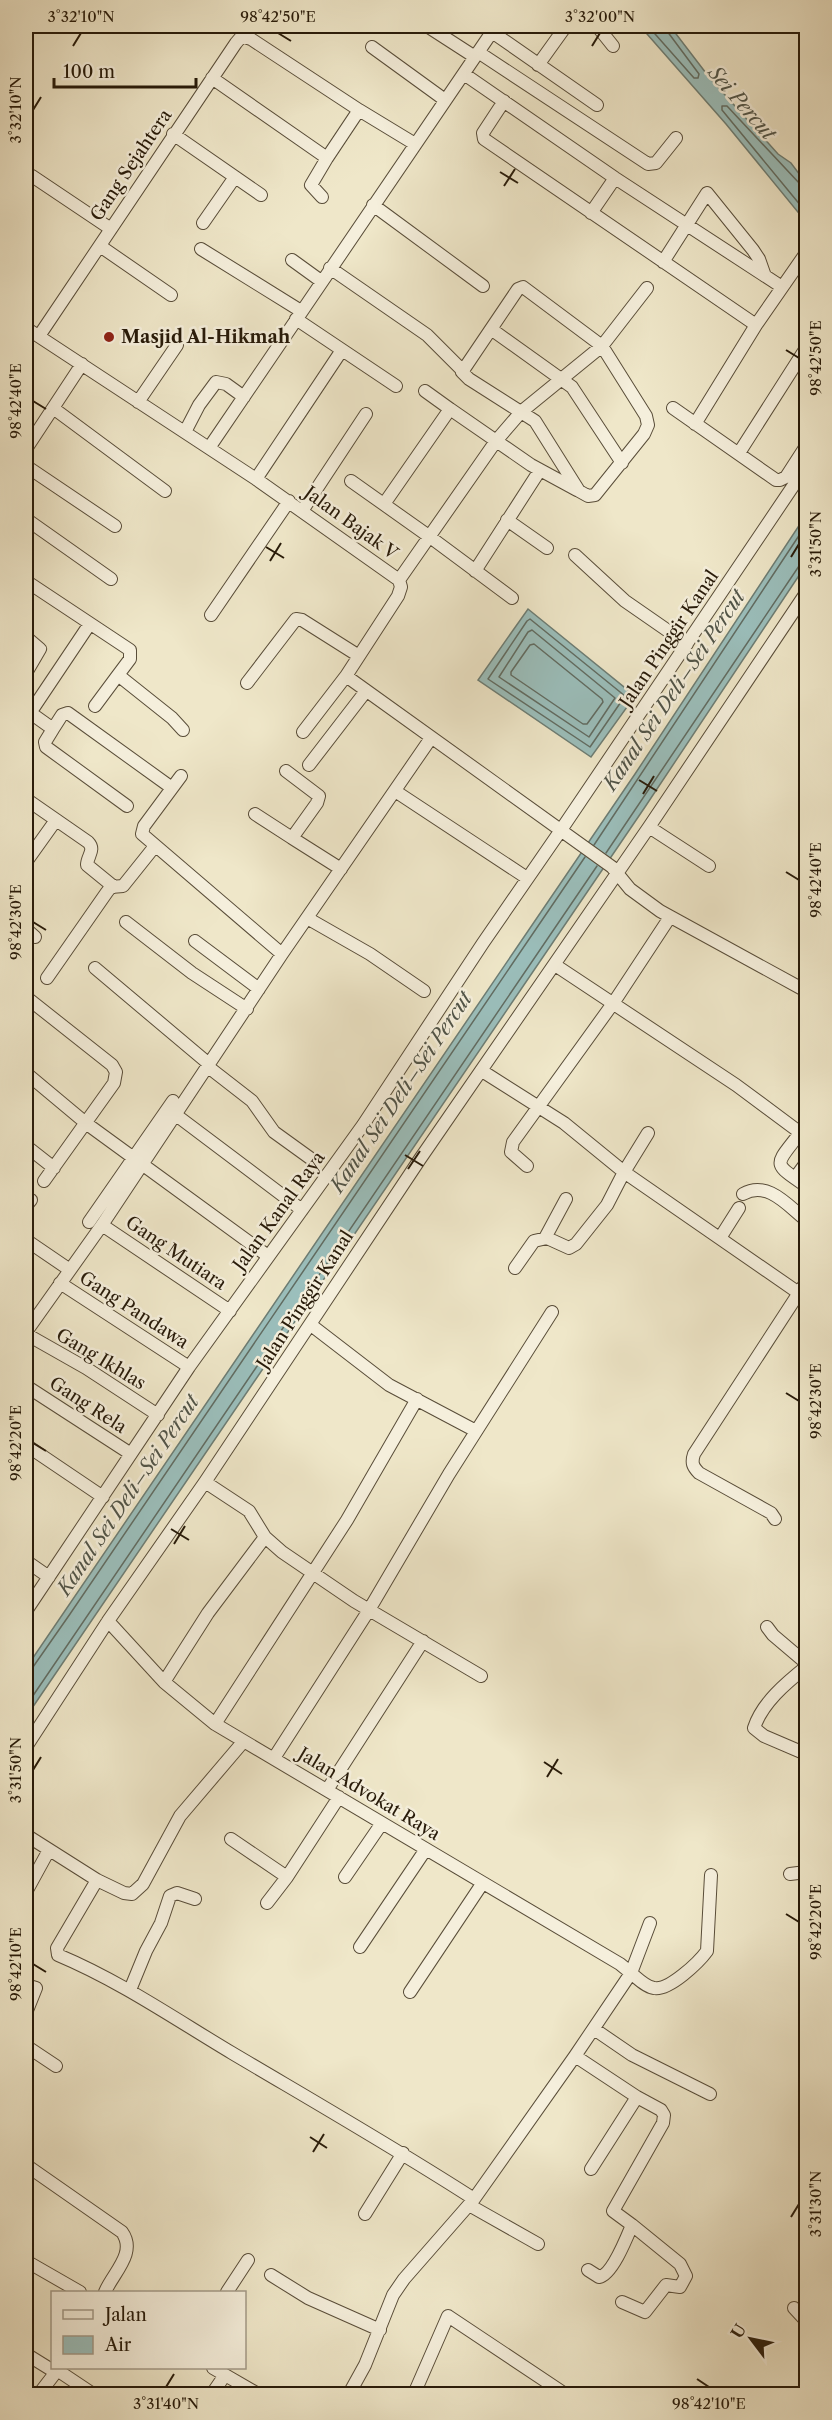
<svg xmlns="http://www.w3.org/2000/svg" width="832" height="2420" viewBox="0 0 832 2420" font-family="'Libre Caslon Text',serif">
	<rect width="100%" height="100%" fill="#efe7c9"/>
	<filter id="stains"><feTurbulence type="fractalNoise" baseFrequency=".00333" numOctaves="4"/><feColorMatrix values="0 0 0 0 .2 0 0 0 0 .09 0 0 0 0 .02 0 0 0 .5 -.17"/></filter>
	<radialGradient id="worn" r=".72"><stop offset=".6" stop-color="#630" stop-opacity="0"/><stop offset="1" stop-color="#630" stop-opacity=".3"/></radialGradient>
	<path fill="#9bbfbc" stroke="#6d7d74" stroke-width="1.5" d="M640,26H670L709,77L778,154L791,163L806,183V222L726,124Z
		M806,515V565L645,807L26,1717V1668L635,774Z
		M528,609L635,696L591,757L478,680Z"/>
	<g fill="none" stroke-linecap="round" stroke-linejoin="round">
		<path stroke="#616c62" stroke-width="1.5" d="M648,26L694,78H698L699,74L667,31L666,26
			M806,186L800,184L727,106H722V110L806,212
			M530,619L625,696L590,747L488,679L527,621Z
			M532,630L615,698L589,737L499,677L528,632Z
			M534,644L602,699L603,702L587,724H583L511,675V672L530,645Z
			M594,845L806,525
			M606,853L799,566L806,563
			M26,1670L33,1667L70,1614L585,857
			M26,1706L597,866"/>
		<g stroke="#594d39" stroke-width="14">
			<path id="minor" d="M427,26L475,57
				M597,26L613,46
				M492,32L597,105
				M372,47L445,100
				M478,52L648,164L656,163L676,138
				M538,65L566,26
				M464,74L615,178L782,287
				M212,78L327,158L359,110
				M504,101L483,133L484,139L756,325
				M173,134L261,195
				M32,176L111,229
				M322,197L311,185L327,158
				M373,205L483,286
				M591,213L615,178
				M203,223L235,177
				M100,246L171,295
				M201,249L301,311
				M292,260L321,281
				M663,262L707,193L753,250L759,259L765,276
				M330,268L427,335L462,370
				M523,287L602,346L646,416L648,425L644,434L595,495L588,496L579,491L535,421L469,379L462,372L518,289Z
				M296,319L396,386
				M26,328L256,479L399,580L401,587L398,596L346,676L612,867L630,889L660,911L806,991
				M491,329L572,387L622,463
				M39,336L236,43L242,36L251,39L359,110L415,144
				M425,391L450,409
				M138,402L177,345
				M53,408L165,491
				M673,408L776,480H780L786,477L806,446
				M695,424L756,325L806,253
				M185,432L199,405L216,382L226,384L244,397
				M209,448L496,26
				M26,449L82,364
				M739,453L806,348
				M26,466L115,526
				M256,479L342,350
				M351,481L430,537L512,598
				M384,504L450,409L531,465L577,490
				M302,511L366,414
				M26,519L111,579
				M507,520L547,548
				M575,555L625,601L687,644
				M475,571L540,470
				M399,580L496,441L521,412L602,346L647,288
				M26,581L130,650V659L118,675L172,718L183,730
				M211,615L289,501
				M89,625L32,710V714L53,729L45,742L46,747L127,806
				M26,637L40,649L26,673
				M247,683L296,619L302,620L359,656
				M95,706L118,675
				M53,729L62,715L68,713L172,788
				M303,732L346,676
				M309,765L366,691
				M286,771L319,796L317,803L292,838L341,869
				M181,776L144,826L142,834L282,954
				M395,791L527,878
				M26,799L88,842C96,850 87,856 87,865L114,887
				M255,814L292,838
				M649,827L709,866
				M26,862L56,820
				M307,918L370,954L424,991
				M126,922L192,973L247,1009
				M26,929L35,937
				M195,941L259,989
				M555,965L736,1085L806,1137
				M95,968L209,1064
				M47,978L107,892L111,887L123,886L155,846
				M26,997L112,1065L116,1072L114,1083L44,1181
				M207,1066L252,1101L274,1132L310,1158
				M482,1071L564,1123L624,1172L806,1298
				M26,1073L87,1124L268,1256
				M176,1115L302,1210
				M800,1133C775,1166 771,1162 806,1186
				M26,1146L54,1168
				M527,1166L511,1152L513,1142L614,1002L670,917
				M795,1178L806,1163
				M743,1194C768,1180 788,1206 806,1220
				M26,1206L31,1200
				M89,1222L173,1101
				M102,1225L230,1311
				M545,1238L566,1199
				M720,1238L739,1208
				M26,1240L70,1270
				M515,1268L534,1241L547,1238L569,1248L576,1244L607,1205L624,1172L648,1133
				M60,1283L189,1367
				M311,1325L389,1385L476,1431
				M26,1332L102,1225L282,954L431,738
				M26,1334L86,1368L158,1415
				M26,1386L131,1454
				M26,1445L103,1497
				M205,1482L249,1511L265,1537L282,1552L354,1601L481,1676
				M775,1519L771,1513L699,1473C693,1467 691,1463 694,1454L806,1282
				M26,1561L49,1577
				M26,1611L189,1367L363,1125L483,943L561,830L806,467
				M108,1621L164,1682L215,1724L620,1964L631,1973L575,2056L474,2199L404,2279L393,2295L365,2365L349,2394
				M767,1627L773,1635L806,1663
				M806,1667C786,1683 762,1703 754,1728L764,1736L806,1754
				M164,1682L208,1613L265,1537
				M215,1724L347,1520L417,1399
				M26,1747L108,1621L205,1482L420,1159L649,827L806,593
				M274,1758L369,1610L449,1474L552,1312
				M327,1790L423,1641
				M26,1835L97,1880L124,1893L132,1894L143,1884L180,1816L243,1742
				M231,1839L287,1877
				M790,1874L806,1872
				M345,1877L382,1823
				M97,1880L57,1948L58,1955C120,1981 175,2019 232,2053C313,2101 395,2148 474,2199
				M26,1892L49,1850
				M267,1903L287,1877L339,1797
				M650,1923L631,1973C637,1978 646,1987 654,1988C669,1991 699,1962 707,1951L711,1875
				M360,1947L426,1849
				M26,1985L36,1988L26,2013
				M130,1990L146,1951L161,1923L170,1896L177,1893L195,1899
				M410,1992L482,1884
				M594,2029L632,2055L710,2094
				M26,2046L56,2066
				M575,2056L637,2097L661,2110L664,2115L663,2123L613,2211L632,2225C627,2237 612,2275 599,2277L588,2270
				M26,2113V2120
				M26,2165L122,2232C137,2253 113,2273 105,2292
				M591,2169L637,2097
				M469,2205L538,2244
				M365,2214L403,2153
				M26,2261L80,2292
				M271,2275L308,2298L380,2330
				M227,2292L248,2260
				M622,2302L645,2312L666,2285L680,2287L686,2276L680,2264L632,2225
				M794,2308L806,2321
				M26,2354L55,2372
				M213,2368L258,2394
				M57,2370L93,2394
				M39,2394L59,2368
				M212,2394L225,2375
				M414,2394L448,2316L565,2394"/>
		</g>
		<use href="#minor" stroke="#f5efdc" stroke-width="12"/>
	</g>
	<path fill="none" stroke="#271a09" stroke-width="2" d="M278,33L291,41M73,46L81,33M592,46L600,33M33,110L41,97M500,172L518,183M504,186L515,169M786,350L799,358M33,401L46,409M266,547L284,558M791,557L799,544M270,561L281,543M639,780L657,791M643,794L654,776M786,872L799,880M33,922L46,930M405,1155L423,1166M408,1169L420,1151M786,1393L799,1401M33,1443L46,1451M171,1529L189,1540M174,1544L185,1526M544,1762L562,1774M33,1770L41,1757M547,1777L558,1759M786,1914L799,1922M33,1964L46,1972M310,2137L327,2148M313,2152L324,2134M791,2217L799,2204M697,2379L709,2387M166,2387L174,2374"/>
	<circle fill="#8f2418" stroke="#f5efdc" stroke-width="2" cx="109" cy="337" r="6"/>
	<g text-anchor="middle" stroke-width="5" stroke-linejoin="round" paint-order="stroke">
		<g font-size="18" fill="#271a09" stroke="#f5efdc">
			<text transform="translate(131 165) rotate(-56)" y="6">Gang Sejahtera</text>
			<text transform="translate(351 523) rotate(36)" y="6">Jalan Bajak V</text>
			<text transform="translate(669 639) rotate(-56)" y="6">Jalan Pinggir Kanal</text>
			<text transform="translate(279 1211) rotate(-54)" y="6">Jalan Kanal Raya</text>
			<text transform="translate(176 1253) rotate(34)" y="6">Gang Mutiara</text>
			<text transform="translate(305 1300) rotate(-57)" y="6">Jalan Pinggir Kanal</text>
			<text transform="translate(134 1310) rotate(33)" y="6">Gang Pandawa</text>
			<text transform="translate(101 1359) rotate(31)" y="6">Gang Ikhlas</text>
			<text transform="translate(88 1405) rotate(33)" y="6">Gang Rela</text>
			<text transform="translate(369 1794) rotate(31)" y="6">Jalan Advokat Raya</text>
		</g>
		<g font-size="18" font-weight="bold" fill="#271a09" stroke="#f5efdc" text-anchor="start">
			<text x="121" y="343">Masjid Al-Hikmah</text>
		</g>
		<g font-size="20" font-style="italic" fill="#505448" stroke="#f5efdc">
			<text transform="translate(742 103) rotate(49)" y="7">Sei Percut</text>
			<text transform="translate(674 690) rotate(-56)" y="7">Kanal Sei Deli–Sei Percut</text>
			<text transform="translate(401 1092) rotate(-56)" y="7">Kanal Sei Deli–Sei Percut</text>
			<text transform="translate(128 1495) rotate(-56)" y="7">Kanal Sei Deli–Sei Percut</text>
		</g>
	</g>
	<rect width="832" height="2420" fill="none" stroke="#efe7c9" stroke-width="66"/>
	<rect x="51" y="2291" width="195" height="78" fill="#f5efdc" stroke="#a39a88" stroke-width="1.5"/>
	<rect x="63" y="2310" width="30" height="9" fill="#f5efdc" stroke="#a39a88" stroke-width="1.5"/>
	<text x="105" y="2321" font-size="18" fill="#271a09">Jalan</text>
	<rect x="63" y="2336" width="30" height="18" fill="#9bbfbc" stroke="#a39a88" stroke-width="1.5"/>
	<text x="105" y="2351" font-size="18" fill="#271a09">Air</text>
	<g transform="translate(751 2339) rotate(302)" stroke="#f5efdc" stroke-width="4.5" paint-order="stroke">
	<path d="M0-4.5L10 22L0 15L-10 22Z" fill="#271a09"/>
	<text y="-9" font-size="16" font-weight="bold" text-anchor="middle" fill="#271a09">U</text>
	</g>
	<path d="M54 78v9h142v-9" fill="none" stroke="#271a09" stroke-width="3"/>
	<text x="63" y="78" font-size="18" fill="#271a09" stroke="#f5efdc" stroke-width="4.5" paint-order="stroke">100 m</text>
	<rect x="33" y="33" width="766" height="2354" fill="none" stroke="#271a09" stroke-width="2"/>
	<g font-size="15" text-anchor="middle" fill="#271a09">
		<text x="81" y="22">3°32'10"N</text>
		<text x="278" y="22">98°42'50"E</text>
		<text x="600" y="22">3°32'00"N</text>
		<text transform="translate(16 110) rotate(-90)" y="5">3°32'10"N</text>
		<text transform="translate(816 358) rotate(-90)" y="5">98°42'50"E</text>
		<text transform="translate(16 401) rotate(-90)" y="5">98°42'40"E</text>
		<text transform="translate(816 544) rotate(-90)" y="5">3°31'50"N</text>
		<text transform="translate(816 880) rotate(-90)" y="5">98°42'40"E</text>
		<text transform="translate(16 922) rotate(-90)" y="5">98°42'30"E</text>
		<text transform="translate(816 1401) rotate(-90)" y="5">98°42'30"E</text>
		<text transform="translate(16 1443) rotate(-90)" y="5">98°42'20"E</text>
		<text transform="translate(16 1770) rotate(-90)" y="5">3°31'50"N</text>
		<text transform="translate(816 1922) rotate(-90)" y="5">98°42'20"E</text>
		<text transform="translate(16 1964) rotate(-90)" y="5">98°42'10"E</text>
		<text transform="translate(816 2204) rotate(-90)" y="5">3°31'30"N</text>
		<text x="166" y="2409">3°31'40"N</text>
		<text x="709" y="2409">98°42'10"E</text>
	</g>
	<rect width="100%" height="100%" filter="url(#stains)"/>
	<rect width="100%" height="100%" fill="url(#worn)"/>
</svg>
